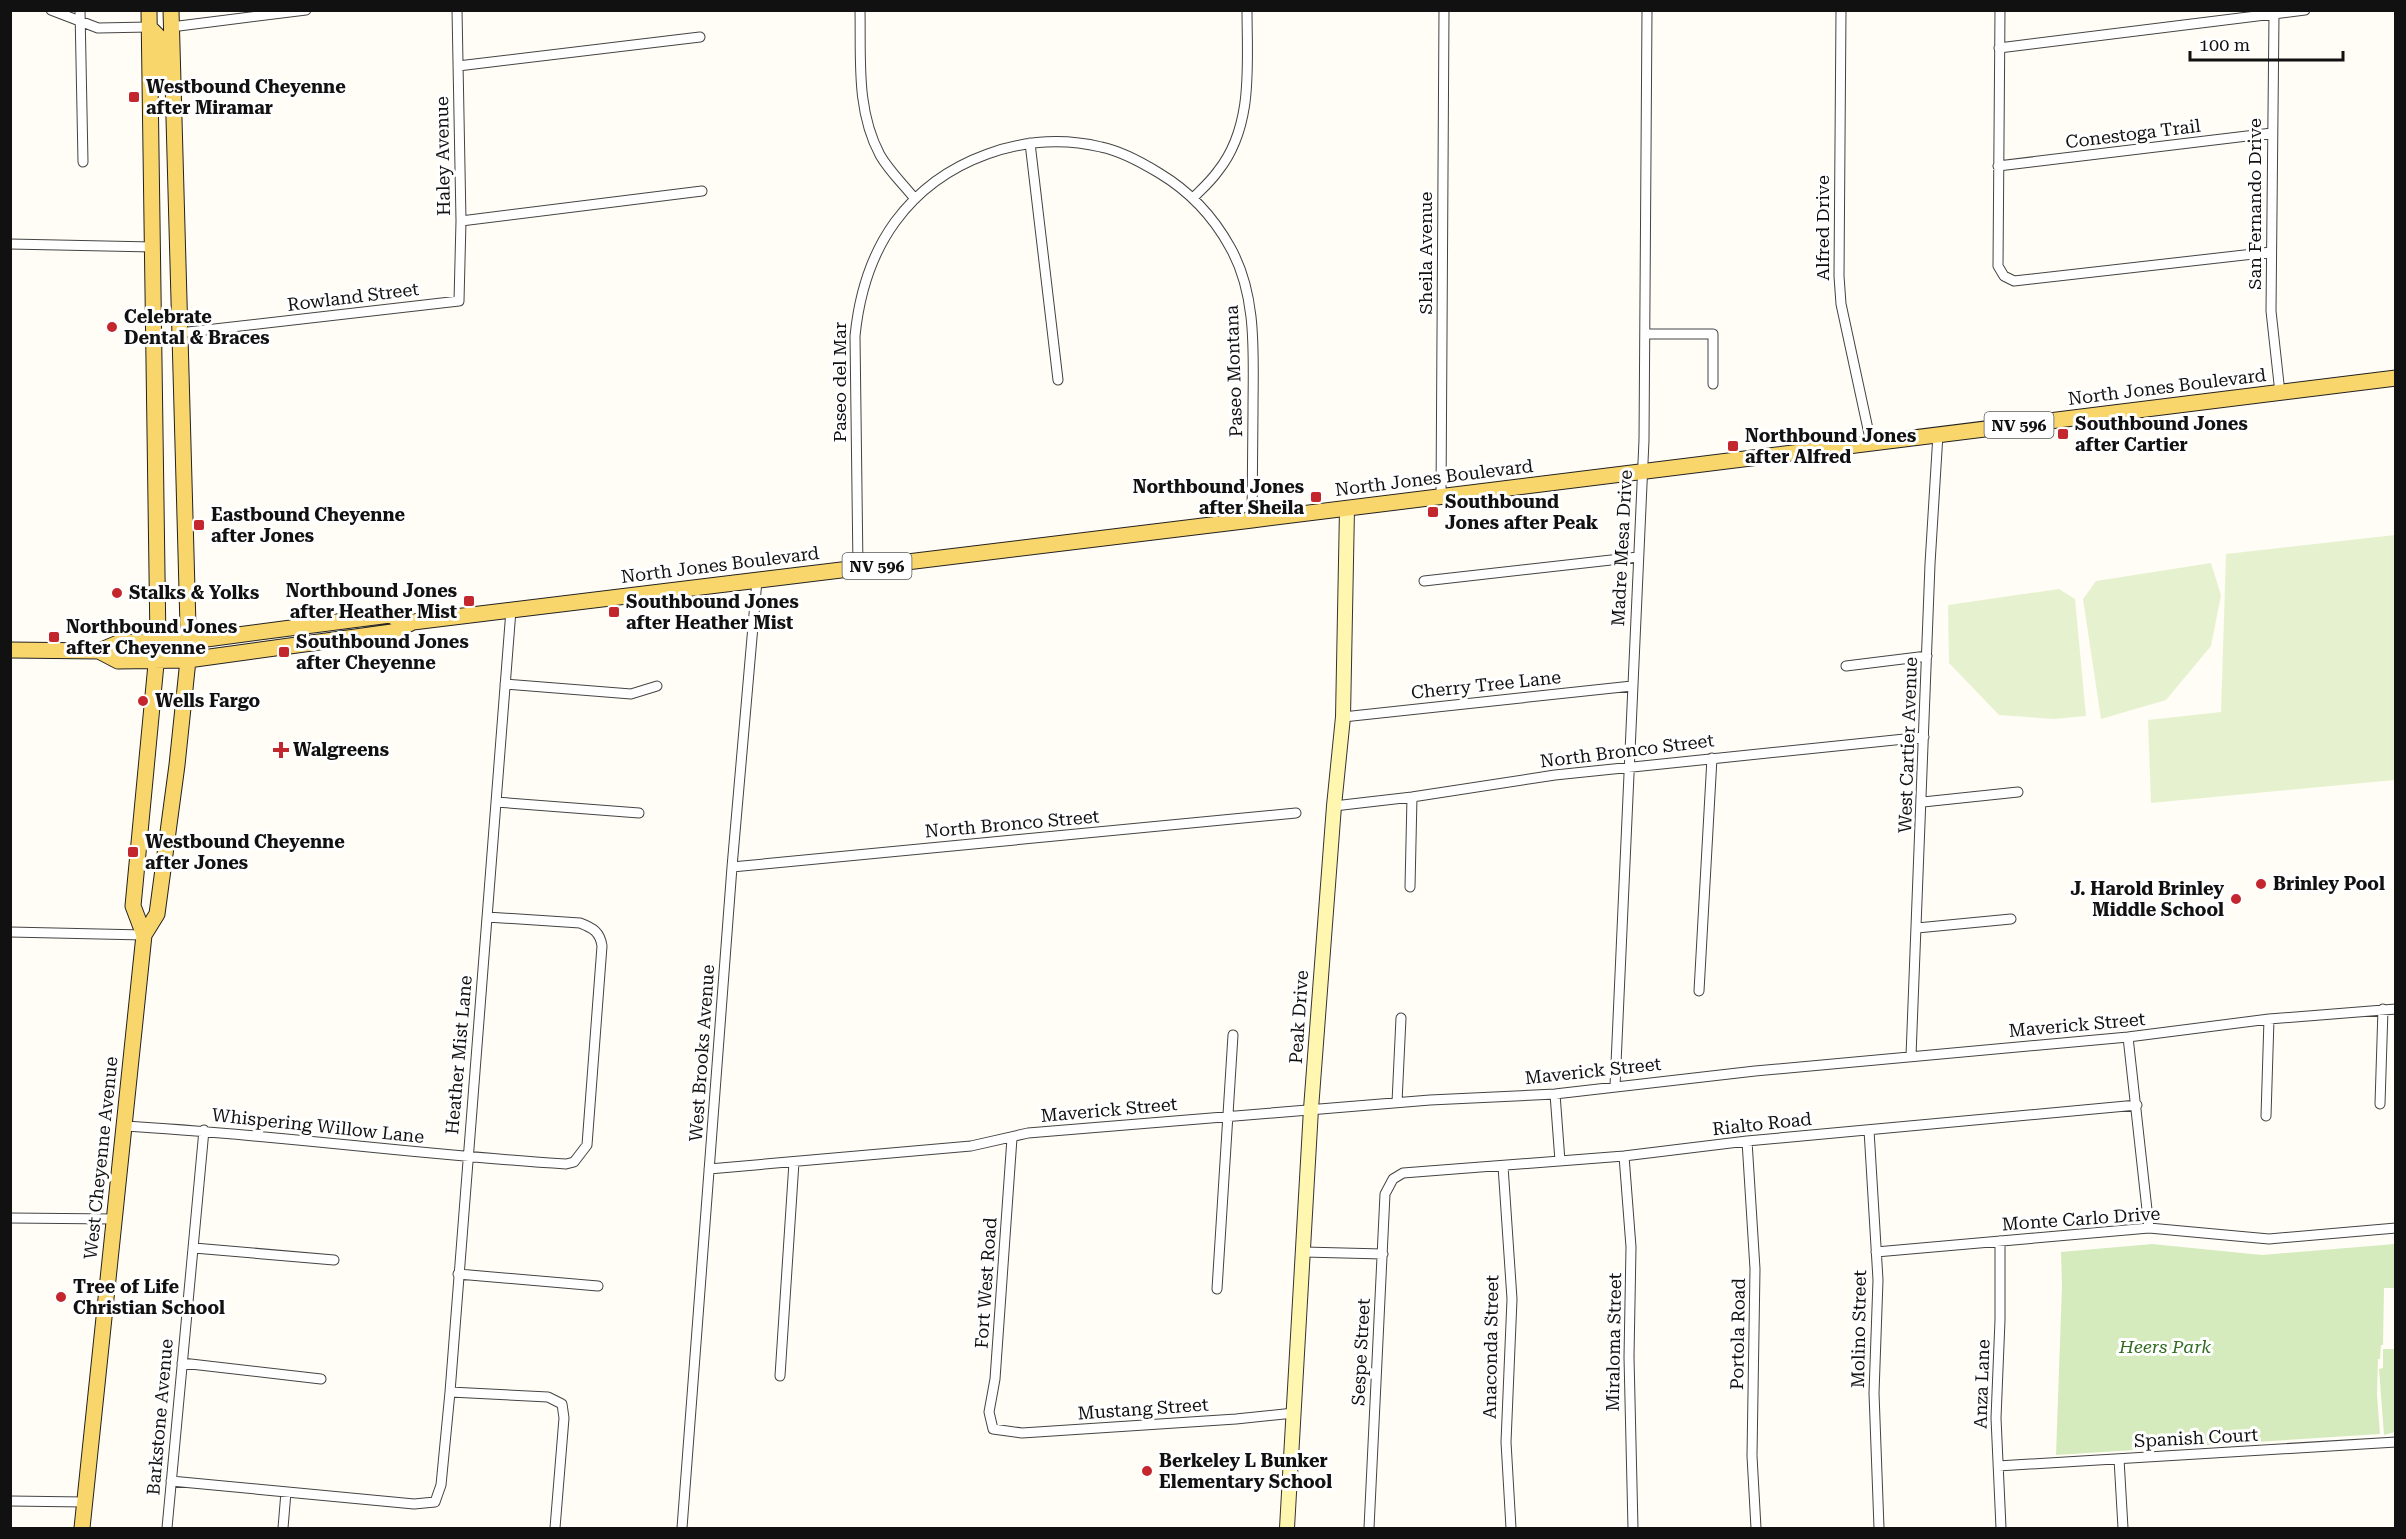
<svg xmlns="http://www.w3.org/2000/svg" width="2406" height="1539" viewBox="0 0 2406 1539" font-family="'Roboto Serif',serif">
	<rect width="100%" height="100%" fill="#fffdf5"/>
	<path fill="#d5ebbd" d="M2152,1244L2262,1255L2395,1244V1288H2384L2383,1345H2381L2380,1359H2378L2377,1394L2380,1434L2056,1455L2062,1286L2061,1252Z
		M2383,1349H2396L2395,1432L2384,1435L2379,1369L2383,1368Z"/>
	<path fill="#e6f2cf" d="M2395,535V780L2151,803L2148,720L2221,712L2226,554Z
		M2211,563L2221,595L2211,646L2166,700L2101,719L2083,599L2096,581Z
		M2059,589L2075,599L2086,716L2054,719L1999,715L1949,663L1948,605Z"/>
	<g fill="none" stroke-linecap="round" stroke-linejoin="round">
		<g stroke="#444" stroke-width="11">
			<path id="street" d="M51,10L98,28L149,27
				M80,10L83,162
				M860,10C861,60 856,110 880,155C889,171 904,185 915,199
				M1841,10L1839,276L1841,304L1871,443
				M2000,10L1998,266L2004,276L2014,281L2271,252
				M2274,15L2271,311L2280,393
				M171,27L306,10
				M1999,48L2305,10
				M458,66L700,37
				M1030,143L1058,380
				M1998,166L2272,133
				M1193,198C1202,189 1211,181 1218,171C1254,126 1247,64 1247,10
				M461,221L702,191
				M10,244L153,247
				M179,333L459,301L461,221L457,10
				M1645,334H1713V384
				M1441,497L1444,10
				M858,568L855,336C859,296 871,255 895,222C941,159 1026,129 1101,147C1121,151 1141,162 1159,173C1189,191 1213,216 1230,247C1258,296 1253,357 1253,411C1253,448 1252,484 1252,520
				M1424,581L1638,557
				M1846,666L1927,656
				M505,684L631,694L657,686
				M1343,717L1632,686
				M496,802L639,813
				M1923,802L2018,792
				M1334,806L1412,797L1555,775L1924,737
				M732,867L1296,813
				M1410,887L1412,797
				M1917,928L2011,919
				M10,932L144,935
				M1699,991L1712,758
				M2128,1037L2149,1228
				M1911,1056L1930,564L1938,434
				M1615,1086L1644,440L1647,10
				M1555,1094L1560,1161
				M1397,1102L1401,1018
				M2380,1104L2383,1009
				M2266,1116L2269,1019
				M124,1126C272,1134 418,1155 566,1164L574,1162L587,1145L602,946C600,932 593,928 580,923L487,917
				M1869,1130L1878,1280L1874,1393L1879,1528
				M1012,1138L995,1379L989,1412L993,1429L1022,1433L1236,1419L1294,1413
				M1747,1141L1755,1269L1752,1456L1756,1528
				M1624,1156L1631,1247L1629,1357L1633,1528
				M1503,1166L1512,1299L1506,1442L1511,1528
				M709,1169L971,1146L1028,1133L1430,1100L1555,1094L1755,1071L2128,1037L2269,1019L2396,1009
				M10,1218L114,1219
				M2000,1241V1320L1996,1418L2001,1528
				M194,1248L334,1260
				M1304,1252L1383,1254
				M1876,1252L2149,1228L2269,1239L2396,1228
				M458,1274L598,1286
				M1217,1289L1233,1035
				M182,1363L321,1379
				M780,1376L794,1162
				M450,1392L548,1397L562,1404L564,1418L555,1528
				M2119,1459L2123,1528
				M1998,1466L2396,1442
				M171,1481L414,1504L435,1502L441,1485L450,1392L511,610
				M10,1501L85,1502
				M167,1528L204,1130
				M283,1528L286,1492
				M682,1528L732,867L757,580
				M1369,1528L1385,1194L1393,1179L1403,1173L1624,1156L1747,1141L2137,1105"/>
		</g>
		<g stroke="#333" stroke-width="16">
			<path id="secondary" d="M1287,1528L1311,1109L1334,806L1343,717L1347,509"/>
		</g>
		<g stroke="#222" stroke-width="17">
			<path id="primary" d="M150,28L159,37L163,78
				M10,650L99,651L118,643L199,640L390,615L406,623
				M99,651L118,661L188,660L392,632L413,622L1252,520L2396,378
				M144,935L133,906L158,643L149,10
				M82,1528L144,935L157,914L177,765L188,660V626L171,10"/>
		</g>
		<use href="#street" stroke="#fff" stroke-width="9"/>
		<use href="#secondary" stroke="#fff6b0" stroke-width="14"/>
		<use href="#primary" stroke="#f9d66b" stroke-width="15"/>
	</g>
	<g fill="#c4262e" stroke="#fff" stroke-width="2">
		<rect x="128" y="91" width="12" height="12" rx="3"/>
		<circle cx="112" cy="327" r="6"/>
		<rect x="2057" y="428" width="12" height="12" rx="3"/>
		<rect x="1727" y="440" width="12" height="12" rx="3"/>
		<rect x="1310" y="491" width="12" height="12" rx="3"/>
		<rect x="1427" y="506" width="12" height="12" rx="3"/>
		<rect x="193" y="519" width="12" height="12" rx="3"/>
		<circle cx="117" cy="593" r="6"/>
		<rect x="463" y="595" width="12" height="12" rx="3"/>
		<rect x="608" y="606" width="12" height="12" rx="3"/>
		<rect x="48" y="631" width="12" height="12" rx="3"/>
		<rect x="278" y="646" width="12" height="12" rx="3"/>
		<circle cx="143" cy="701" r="6"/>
		<path d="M278 741h6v6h6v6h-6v6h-6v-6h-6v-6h6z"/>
		<rect x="127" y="846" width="12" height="12" rx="3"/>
		<circle cx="2261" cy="884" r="6"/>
		<circle cx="2236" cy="899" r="6"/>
		<circle cx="61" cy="1297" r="6"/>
		<circle cx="1147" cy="1471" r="6"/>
	</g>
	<g text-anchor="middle" stroke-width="6" stroke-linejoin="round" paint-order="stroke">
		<g fill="#fff" stroke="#585858" stroke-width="1.5">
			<rect x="1984.5" y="412" width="69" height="26" rx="4.5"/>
			<rect x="842.5" y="553" width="69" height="26" rx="4.5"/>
		</g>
		<g font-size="16" font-weight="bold" fill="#111">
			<text x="2019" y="431">NV 596</text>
			<text x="877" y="572">NV 596</text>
		</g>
		<g font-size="18" font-weight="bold" fill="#111" stroke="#fff" text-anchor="start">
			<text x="146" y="93">Westbound Cheyenne<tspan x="146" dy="21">after Miramar</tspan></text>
			<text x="124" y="323">Celebrate<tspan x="124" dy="21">Dental &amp; Braces</tspan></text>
			<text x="2075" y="430">Southbound Jones<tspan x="2075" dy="21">after Cartier</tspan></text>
			<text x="1745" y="442">Northbound Jones<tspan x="1745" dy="21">after Alfred</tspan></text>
			<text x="1304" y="493" text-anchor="end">Northbound Jones<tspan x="1304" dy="21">after Sheila</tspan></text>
			<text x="1445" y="508">Southbound<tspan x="1445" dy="21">Jones after Peak</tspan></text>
			<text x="211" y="521">Eastbound Cheyenne<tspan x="211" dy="21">after Jones</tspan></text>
			<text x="457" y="597" text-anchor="end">Northbound Jones<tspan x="457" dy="21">after Heather Mist</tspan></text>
			<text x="129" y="599">Stalks &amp; Yolks</text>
			<text x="626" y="608">Southbound Jones<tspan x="626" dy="21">after Heather Mist</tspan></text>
			<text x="66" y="633">Northbound Jones<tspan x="66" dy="21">after Cheyenne</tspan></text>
			<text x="296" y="648">Southbound Jones<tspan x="296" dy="21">after Cheyenne</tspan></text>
			<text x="155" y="707">Wells Fargo</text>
			<text x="293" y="756">Walgreens</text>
			<text x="145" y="848">Westbound Cheyenne<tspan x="145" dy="21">after Jones</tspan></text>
			<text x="2273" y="890">Brinley Pool</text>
			<text x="2224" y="895" text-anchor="end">J. Harold Brinley<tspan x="2224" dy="21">Middle School</tspan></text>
			<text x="73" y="1293">Tree of Life<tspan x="73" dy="21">Christian School</tspan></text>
			<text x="1159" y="1467">Berkeley L Bunker<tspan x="1159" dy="21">Elementary School</tspan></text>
		</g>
		<g font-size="18" fill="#111" stroke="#fff">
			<text transform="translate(2133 134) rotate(-7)" y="6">Conestoga Trail</text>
			<text transform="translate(443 156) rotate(-91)" y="6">Haley Avenue</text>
			<text transform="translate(2255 204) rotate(-90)" y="6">San Fernando Drive</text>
			<text transform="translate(1823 228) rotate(-90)" y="6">Alfred Drive</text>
			<text transform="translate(1426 253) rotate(-90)" y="6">Sheila Avenue</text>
			<text transform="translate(353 297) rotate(-7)" y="6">Rowland Street</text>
			<text transform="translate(1234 371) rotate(-92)" y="6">Paseo Montana</text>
			<text transform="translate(840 382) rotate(-90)" y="6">Paseo del Mar</text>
			<text transform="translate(2167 387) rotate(-7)" y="6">North Jones Boulevard</text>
			<text transform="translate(1434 478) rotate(-7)" y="6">North Jones Boulevard</text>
			<text transform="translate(1622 548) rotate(-87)" y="6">Madre Mesa Drive</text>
			<text transform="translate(720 565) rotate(-7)" y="6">North Jones Boulevard</text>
			<text transform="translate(1486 685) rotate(-6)" y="6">Cherry Tree Lane</text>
			<text transform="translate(1908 745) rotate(-88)" y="6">West Cartier Avenue</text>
			<text transform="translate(1627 751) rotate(-7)" y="6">North Bronco Street</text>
			<text transform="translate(1012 824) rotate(-5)" y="6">North Bronco Street</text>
			<text transform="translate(1299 1017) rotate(-86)" y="6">Peak Drive</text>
			<text transform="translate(2077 1025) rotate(-5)" y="6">Maverick Street</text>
			<text transform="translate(702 1053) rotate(-86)" y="6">West Brooks Avenue</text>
			<text transform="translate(459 1055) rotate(-85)" y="6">Heather Mist Lane</text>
			<text transform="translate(1593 1071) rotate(-6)" y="6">Maverick Street</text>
			<text transform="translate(1109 1110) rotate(-5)" y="6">Maverick Street</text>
			<text transform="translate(1762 1124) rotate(-6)" y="6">Rialto Road</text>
			<text transform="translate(318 1126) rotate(6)" y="6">Whispering Willow Lane</text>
			<text transform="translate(101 1158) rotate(-84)" y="6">West Cheyenne Avenue</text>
			<text transform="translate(2081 1219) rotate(-4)" y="6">Monte Carlo Drive</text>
			<text transform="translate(986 1283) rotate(-86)" y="6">Fort West Road</text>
			<text transform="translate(1859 1329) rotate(-89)" y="6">Molino Street</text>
			<text transform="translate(1738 1334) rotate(-89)" y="6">Portola Road</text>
			<text transform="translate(1614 1342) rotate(-89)" y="6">Miraloma Street</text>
			<text transform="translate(1491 1347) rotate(-89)" y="6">Anaconda Street</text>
			<text transform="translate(1361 1352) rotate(-87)" y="6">Sespe Street</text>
			<text transform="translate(1982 1384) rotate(-88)" y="6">Anza Lane</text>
			<text transform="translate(1143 1409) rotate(-4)" y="6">Mustang Street</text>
			<text transform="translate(160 1417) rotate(-85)" y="6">Barkstone Avenue</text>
			<text transform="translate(2196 1438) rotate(-3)" y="6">Spanish Court</text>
		</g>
		<g font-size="18" font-style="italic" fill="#2f6b1f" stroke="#fff">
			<text x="2165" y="1353">Heers Park</text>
		</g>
	</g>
	<rect width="2406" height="1539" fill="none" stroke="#111111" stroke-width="24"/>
	<path d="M2190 51v9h153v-9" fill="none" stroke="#111111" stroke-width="3"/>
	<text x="2199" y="51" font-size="18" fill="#111111" stroke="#ffffff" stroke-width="4.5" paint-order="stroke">100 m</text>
</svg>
